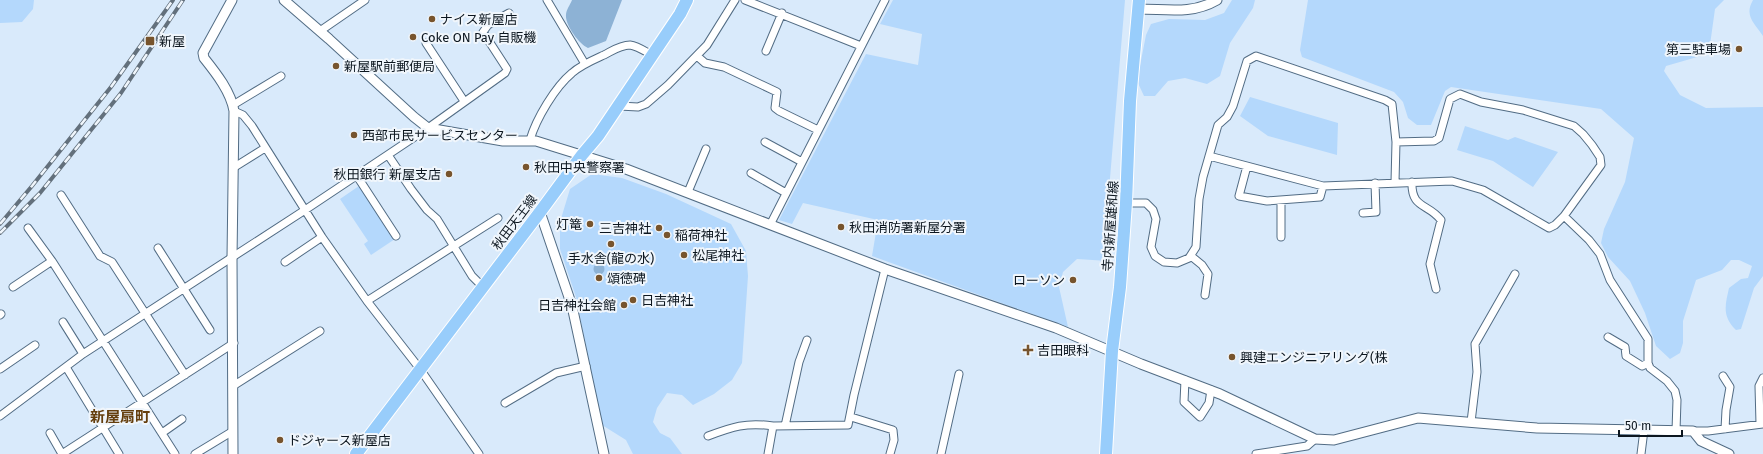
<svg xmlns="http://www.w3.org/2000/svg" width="1763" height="454" viewBox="0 0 1763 454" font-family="'Fira Sans','Noto Sans JP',sans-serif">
	<rect width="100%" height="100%" fill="#d9eafb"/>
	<path fill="#b4d8fc" d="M0,0H34L33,9L22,22L0,23Z
		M893,0H1125L1108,202V261L1077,259L1063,272L1059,287L1068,327L872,256L878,220L803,203L792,224L779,220L866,54L918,65L922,34L880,24Z
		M1232,0H1255L1253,8L1230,43L1220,76L1207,84L1185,78L1168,81L1155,96H1144L1137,81L1146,35L1151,24L1169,19L1205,20L1224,13Z
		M1308,0H1724L1715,9L1709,52L1704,55L1666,66L1664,71L1680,95L1706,108L1763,107V276L1754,288L1741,329L1736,330C1722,316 1725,306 1729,288L1741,279L1748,278L1752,266L1739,260H1731L1722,270L1696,280L1683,321V343L1680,353L1670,359L1656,346L1645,313L1630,281L1608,257L1601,243L1604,229L1625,182L1634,138L1601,109L1451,87L1445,91L1431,125H1417L1408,118L1403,102L1394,92L1302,57L1300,50Z
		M1753,0H1763V36C1754,22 1744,16 1753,0Z
		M1250,97L1338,123L1337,155L1268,136L1240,116Z
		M1465,126L1508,140L1515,137L1558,152L1533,187L1493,161L1457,150Z
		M592,174L622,178L666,194L731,224L746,251L748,276L742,363L732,380L714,394L693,405L682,395L667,393L657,408L653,422L660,433L670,438L682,454H633L626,440L602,425L576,297L560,249V222L570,189Z
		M359,186L395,239L371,255L364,244L368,241L340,199Z"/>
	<path fill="#8db2d5" d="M572,0H622L606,41L588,48C579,44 565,25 566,15C566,10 570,5 572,0Z
		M593.5 269a5.5 5.5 0 1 1 11 0a5.5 5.5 0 1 1-11 0Z"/>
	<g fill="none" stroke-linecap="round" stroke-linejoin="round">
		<g stroke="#526c84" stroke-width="9">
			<path id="minor" d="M547,0L585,64
				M745,0L861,46
				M320,31L365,0
				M426,43L464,101
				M766,51L782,13
				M697,56L705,63L724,67L777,92L775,108L779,111L818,130
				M233,105L281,76
				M619,106L638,107L646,104L668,85L707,45L735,0
				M234,111L243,115L252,126L322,237L367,301L420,369L479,454
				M530,140C536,119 555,87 572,73C581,65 593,60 604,55C612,51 620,45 630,45C638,46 646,52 652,55
				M765,142L802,162
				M388,155L411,189L427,210L437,219L472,276L483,287
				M1209,156L1323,186L1452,181L1483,190L1549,228L1555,225L1564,216L1601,165L1600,157L1592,145L1583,134L1574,126L1523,110L1481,102L1460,94L1450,99L1439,138L1434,141L1396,142
				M1247,166L1239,196L1267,201L1320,197L1323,186
				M233,168L265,148
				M751,173L786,193
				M357,176L396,236
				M1412,182C1411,209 1428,203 1441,220L1430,264L1436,289
				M688,192L706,149
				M61,195L100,256L112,262L185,375
				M1281,200V237
				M1126,203H1146L1153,210L1156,219L1151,247L1155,256L1164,262L1177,263L1189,258L1196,247L1199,199L1203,177L1218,125L1227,117L1233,106L1247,61L1256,56L1385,100L1392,104L1396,142L1395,182
				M1363,213L1376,212L1375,183
				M1564,216L1589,240L1600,254L1610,280L1648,339V363L1650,368L1667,381L1675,391L1677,400L1676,431
				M770,225L885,0
				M28,228L52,261L175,454
				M158,248L210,330
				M1191,256L1202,265L1208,274L1205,295
				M285,262L322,237
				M13,287L52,261
				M367,301L498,218
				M0,315L1,314
				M63,322L83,354
				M1608,337L1625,347L1626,356L1642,366L1648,363
				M66,367L119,454
				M0,369L35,345
				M1723,376L1730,387L1726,410L1725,429
				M1185,380L1184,402L1200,417L1209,403L1211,390
				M233,386L320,331
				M505,403L556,373L586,366
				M0,416L83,354L305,210L428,128L505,73L507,69L483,32L488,25L509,13
				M851,417L893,430L894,440L890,454
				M1471,422L1477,372L1475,344L1515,274
				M1760,424L1759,386L1763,378
				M785,426L799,362L807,340
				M1693,431H1708L1763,424
				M50,433L62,454
				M162,433L182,419
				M708,436C732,427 746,422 773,426
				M62,454L234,343
				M195,454L233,431
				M768,454L773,426L848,425L854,395L885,269
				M941,454L959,374
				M1256,454L1307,446L1315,439
				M1641,454L1644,430"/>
		</g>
		<g stroke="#526c84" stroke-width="11">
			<path id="tertiary" d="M232,0L203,53L204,58C216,73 231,92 234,111L232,258L233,454
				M284,0L329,39L414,117L428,128L503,141H536L626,169L885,269L1056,328L1141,364L1220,394L1315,439L1334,440L1418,418L1537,428L1693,431L1701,441L1729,454
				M1138,9C1167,9 1191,15 1217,0
				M540,212L572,306L604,454"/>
		</g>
		<g stroke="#fff" stroke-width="14">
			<path id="primary" d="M356,454L540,212L582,155L598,136L680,14L687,0
				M1106,454L1112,351L1120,287L1126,203L1130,101L1139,0"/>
		</g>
		<use href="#minor" stroke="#fff" stroke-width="7"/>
		<use href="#tertiary" stroke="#fff" stroke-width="9"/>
		<use href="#primary" stroke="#98cdfb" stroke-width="12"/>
		<g stroke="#63707c" stroke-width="4">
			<path id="rail" d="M0,224L32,186L111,87L173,0
				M0,233L40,193L121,93L183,0"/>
		</g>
		<use href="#rail" stroke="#f0f6fc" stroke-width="2.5" stroke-dasharray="8" stroke-linecap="butt"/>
	</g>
	<g fill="#77542d" stroke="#f0f6fc" stroke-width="1.5">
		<circle cx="432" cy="19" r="4"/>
		<circle cx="413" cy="37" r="4"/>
		<rect x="145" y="36" width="10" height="10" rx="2"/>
		<circle cx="1739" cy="49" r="4"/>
		<circle cx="336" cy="66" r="4"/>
		<circle cx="354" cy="135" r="4"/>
		<circle cx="526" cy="167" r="4"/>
		<circle cx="449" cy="174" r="4"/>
		<circle cx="590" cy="224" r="4"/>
		<circle cx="841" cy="227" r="4"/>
		<circle cx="659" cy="228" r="4"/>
		<circle cx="667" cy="235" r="4"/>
		<circle cx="611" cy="244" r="4"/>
		<circle cx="684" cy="255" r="4"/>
		<circle cx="599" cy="278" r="4"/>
		<circle cx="1073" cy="280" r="4"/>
		<circle cx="633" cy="300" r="4"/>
		<circle cx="624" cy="305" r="4"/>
		<path d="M1026 344h4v4h4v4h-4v4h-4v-4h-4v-4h4z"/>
		<circle cx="1232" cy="357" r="4"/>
		<circle cx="280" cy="440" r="4"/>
	</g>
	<g text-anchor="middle" stroke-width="4" stroke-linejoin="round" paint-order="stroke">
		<g font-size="13" fill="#0c161f" stroke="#f0f6fc" text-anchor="start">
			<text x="440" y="24">ナイス新屋店</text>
			<text x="421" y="42">Coke ON Pay 自販機</text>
			<text x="159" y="46">新屋</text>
			<text x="1731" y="54" text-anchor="end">第三駐車場</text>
			<text x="344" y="71">新屋駅前郵便局</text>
			<text x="362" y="140">西部市民サービスセンター</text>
			<text x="534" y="172">秋田中央警察署</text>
			<text x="441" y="179" text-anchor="end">秋田銀行 新屋支店</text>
			<text x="582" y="229" text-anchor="end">灯篭</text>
			<text x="849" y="232">秋田消防署新屋分署</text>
			<text x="651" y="233" text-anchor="end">三吉神社</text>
			<text x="675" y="240">稲荷神社</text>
			<text x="692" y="260">松尾神社</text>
			<text x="611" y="263" text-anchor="middle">手水舎(龍の水)</text>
			<text x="607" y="283">頌徳碑</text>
			<text x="1065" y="285" text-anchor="end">ローソン</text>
			<text x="641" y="305">日吉神社</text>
			<text x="616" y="310" text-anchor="end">日吉神社会館</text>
			<text x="1037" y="355">吉田眼科</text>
			<text x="1240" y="362">興建エンジニアリング(株</text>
			<text x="288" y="445">ドジャース新屋店</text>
		</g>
		<g font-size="13" fill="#0c161f" stroke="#f0f6fc">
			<text transform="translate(514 222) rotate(-53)" y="5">秋田天王線</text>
			<text transform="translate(1110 226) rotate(-86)" y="5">寺内新屋雄和線</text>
		</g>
		<g font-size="15" font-weight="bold" fill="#643e0d" stroke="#f0f6fc">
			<text x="120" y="422">新屋扇町</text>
		</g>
	</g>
	<path d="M1619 430v6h63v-6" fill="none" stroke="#0c161f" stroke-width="2"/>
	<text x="1625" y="430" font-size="12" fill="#0c161f" stroke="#f0f6fc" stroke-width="3" paint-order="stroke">50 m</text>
</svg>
